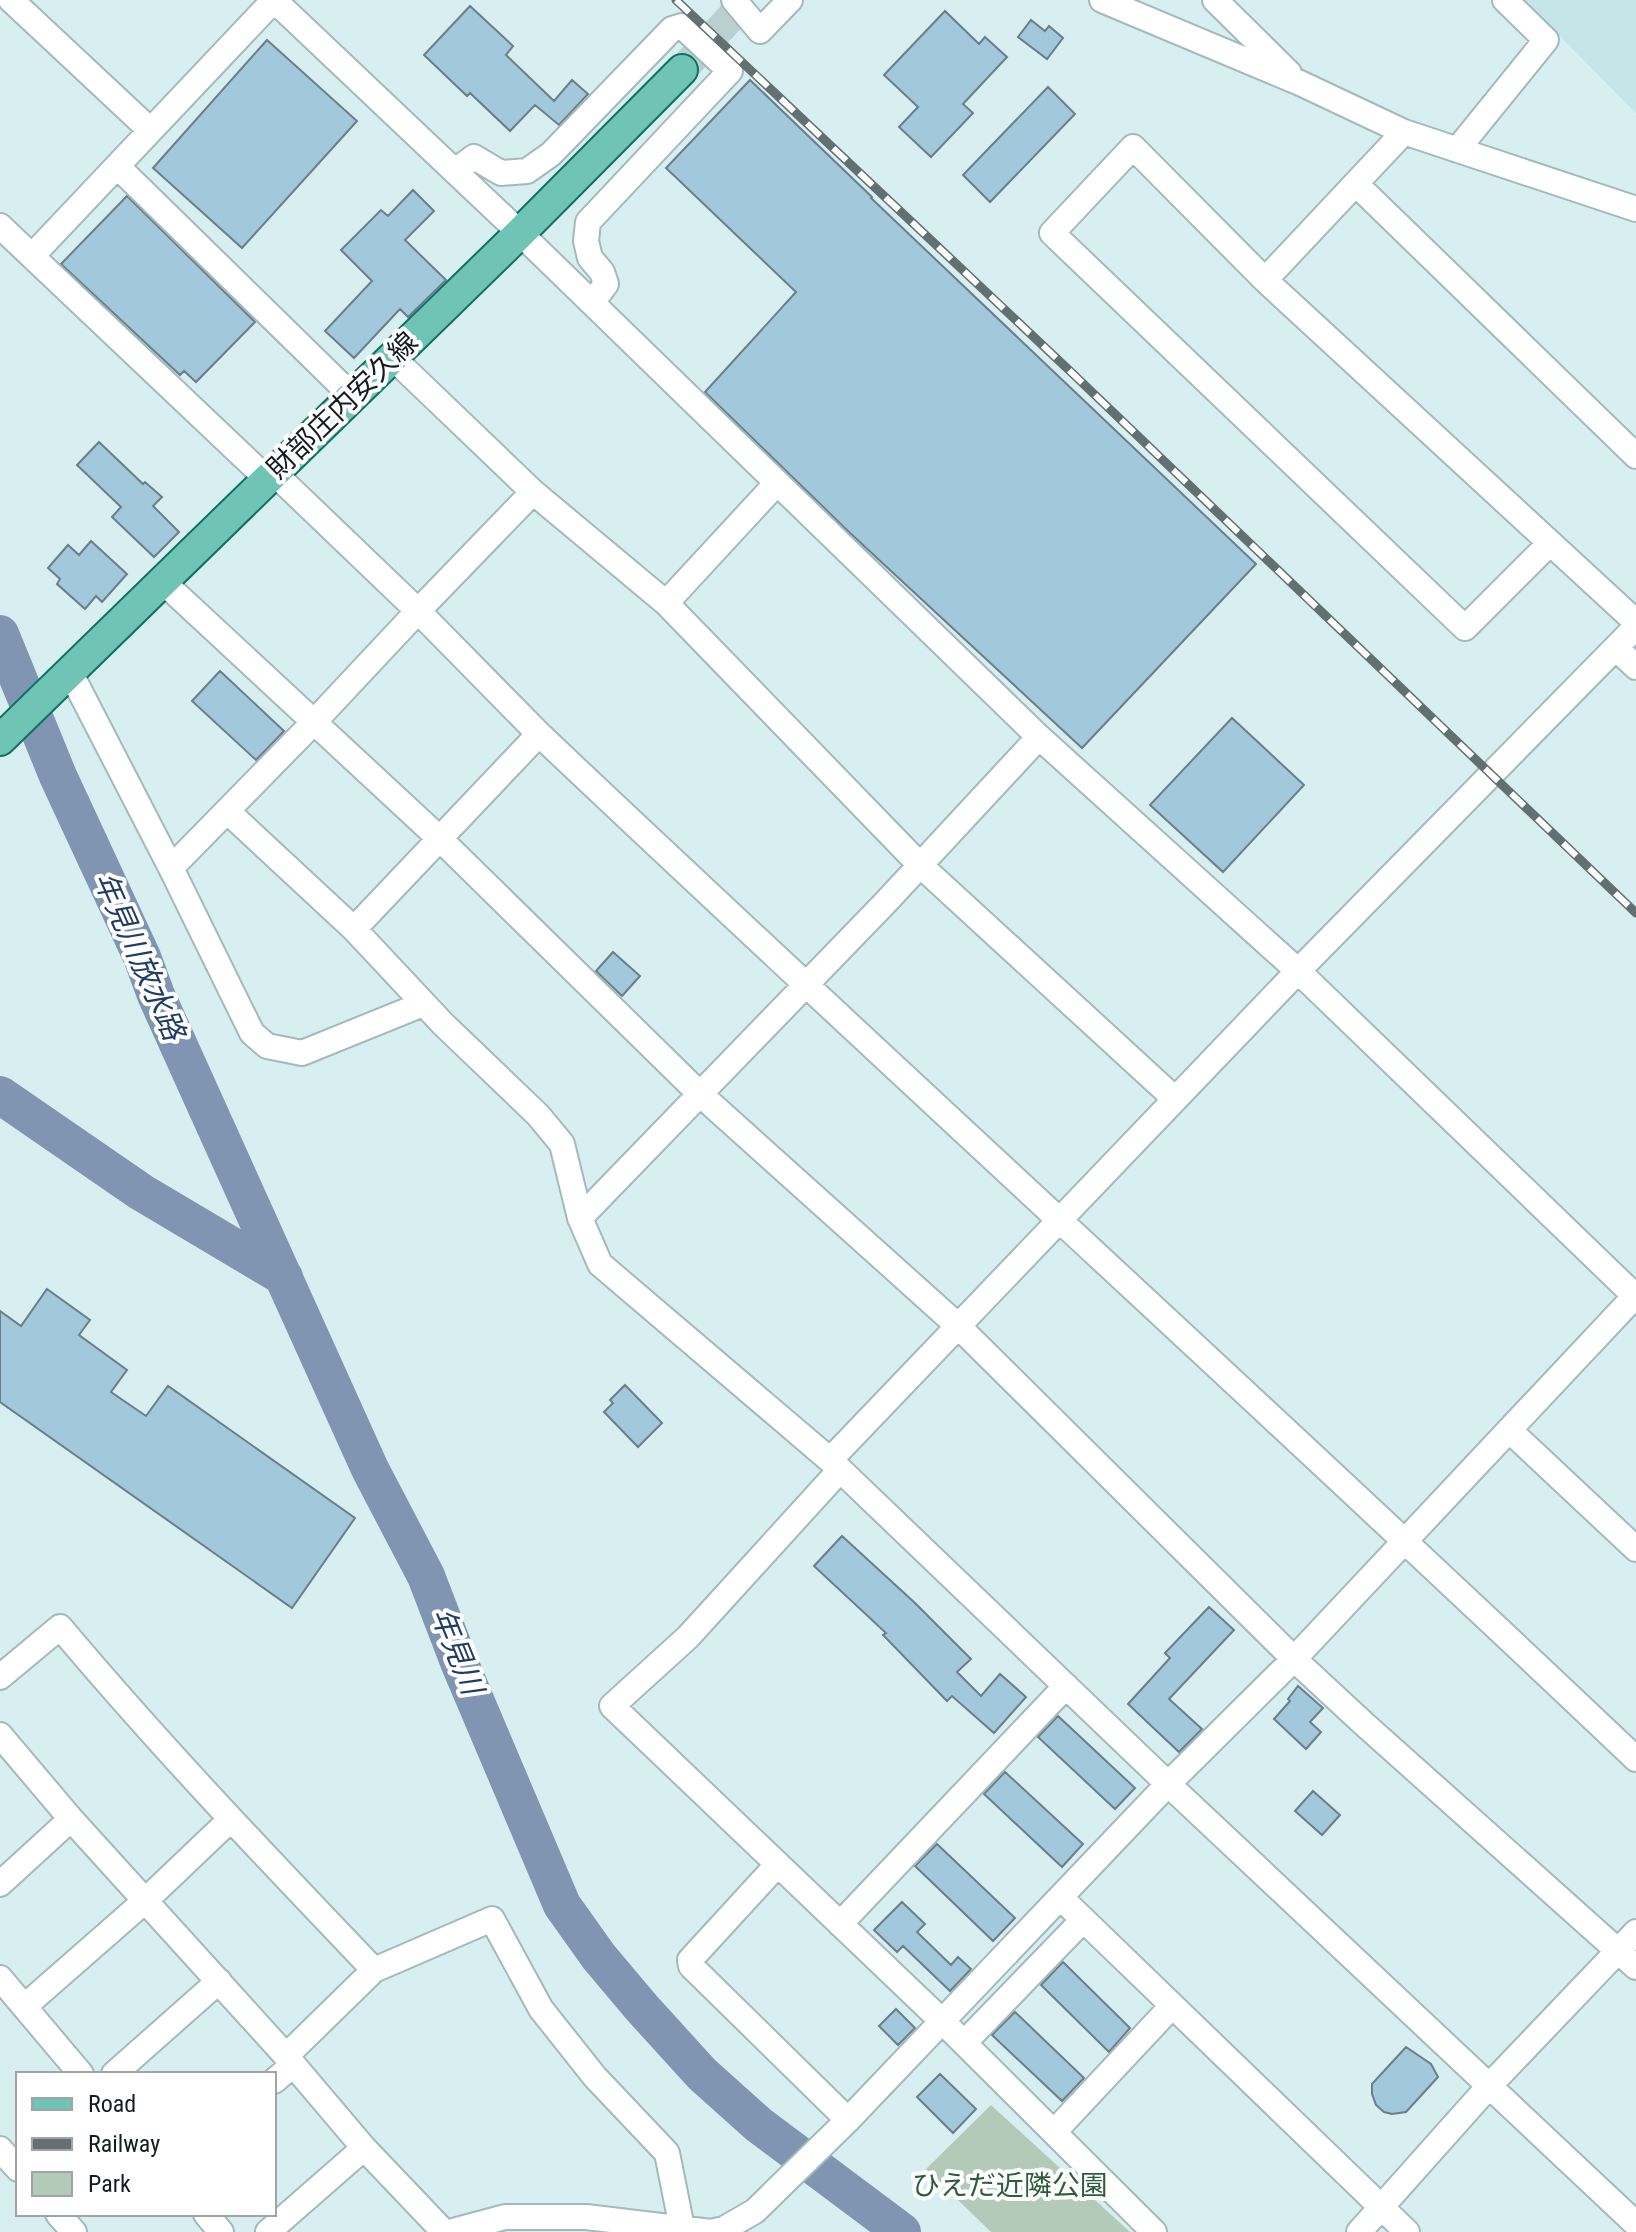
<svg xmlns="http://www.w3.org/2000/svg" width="1636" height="2232" viewBox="0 0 1636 2232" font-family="'Roboto Condensed','Noto Sans JP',sans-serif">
	<rect width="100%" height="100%" fill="#d7eff1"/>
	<path fill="#c4e6e9" d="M1524,0H1636V113Z"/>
	<path fill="#b4cab8" d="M991,2105L1130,2232H991L926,2169Z"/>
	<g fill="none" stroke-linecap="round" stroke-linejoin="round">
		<path stroke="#8095b2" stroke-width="38" d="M0,634L58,776L142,957L156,995L370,1469L426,1576L459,1662L562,1905L599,1957L642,2008L702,2074L759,2125L902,2232
			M0,1095L141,1192L284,1277"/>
	</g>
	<path fill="#a1c8db" stroke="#6c7e87" stroke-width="2" d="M470,6L513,46L506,55L554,101L572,80L588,94L559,125L535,105L510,131L470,93L467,96L424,55Z
		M945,11L979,44L985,37L1007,57L963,104L973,113L931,157L899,127L918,107L884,75Z
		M1031,20L1045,31L1049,26L1063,38L1047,59L1018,37Z
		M267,40L357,121L242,248L153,168Z
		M750,80L872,197L871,198L1256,564L1082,748L850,533L705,392L796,292L666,168Z
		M1048,87L1075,114L990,202L963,175Z
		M413,190L434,211L405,240L446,280L408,317L400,309L354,358L325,331L372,281L341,250L381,210L388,216Z
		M127,196L255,322L196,382L184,371L180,375L61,264Z
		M99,442L143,484L145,482L162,497L153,506L179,532L154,557L112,517L121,507L77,465Z
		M91,541L127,574L102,602L96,596L85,609L57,584L60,579L48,568L68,545L79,555Z
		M220,671L284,731L256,760L192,701Z
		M1232,718L1304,785L1223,872L1150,805Z
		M613,952L640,976L622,996L596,971Z
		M47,1289L90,1320L79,1335L127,1370L111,1392L146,1416L168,1386L355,1518L292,1608L0,1402V1311L21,1326Z
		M625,1385L662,1423L638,1447L604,1412L613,1403L610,1400Z
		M842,1536L915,1603L971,1659L957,1672L981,1696L1000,1674L1026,1697L994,1733L952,1696L947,1701L883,1635L886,1633L814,1566Z
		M1209,1607L1234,1630L1169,1699L1202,1729L1179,1752L1128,1704L1170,1658L1165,1653Z
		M1298,1686L1323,1708L1310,1722L1321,1732L1306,1749L1274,1719L1290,1701L1288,1699Z
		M1058,1716L1135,1788L1115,1809L1038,1737Z
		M1005,1772L1083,1844L1062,1867L984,1794Z
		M1313,1791L1340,1815L1322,1835L1295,1811Z
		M937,1844L1015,1918L993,1941L915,1866Z
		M902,1902L925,1924L917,1932L951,1965L958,1957L971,1969L950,1991L903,1946L897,1952L874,1930Z
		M1063,1962L1130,2028L1109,2052L1041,1985Z
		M896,2009L915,2028L898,2045L879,2026Z
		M1015,2012L1084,2078L1062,2101L992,2035Z
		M1406,2047L1431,2064L1438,2077L1406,2112L1392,2114L1384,2112L1376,2105L1372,2094V2084Z
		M940,2074L976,2109L953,2133L917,2097Z"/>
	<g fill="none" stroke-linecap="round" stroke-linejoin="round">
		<path stroke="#bacfd1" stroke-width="30" stroke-dasharray="30 15" stroke-linecap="butt" d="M682,70L747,0"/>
		<g stroke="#a3babc" stroke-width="28">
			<path id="minor" d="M11,0L150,130
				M274,0L520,233L1039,737L1298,971L1636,1297
				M734,0L760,31L790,0
				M1102,0L1300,83L1404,132L1636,209
				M1215,0L1289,73
				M1457,150L1546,40L1505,0
				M117,166L351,395
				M455,171L474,157L501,173L527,171L551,154L672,29L682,26L730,71L588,222L586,241L590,258L602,272L606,284L592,303
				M1356,184L1636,456
				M0,226L267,479
				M32,256L274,0
				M1265,280L1404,132
				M391,356L533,492
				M776,484L666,603L533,492L418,611L539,734L354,929L443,1024L538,1115L562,1144L580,1218L600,1264L830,1460L1168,1784L1636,2224
				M1550,543L1465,628L1052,233L1133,147L1265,280L1636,622
				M162,581L440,839L701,1095L957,1325L1294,1659L1363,1723L1636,1967
				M666,603L920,865L1175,1099
				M1616,648L1636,667
				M70,672L171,868L314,722L418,611L273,472
				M539,734C902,1078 1273,1414 1636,1759
				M227,811L354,929
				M171,868L252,1033L267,1046L302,1053L423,1004
				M580,1218L885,903L1039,737
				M1509,1430L1636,1549
				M830,1460L1298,971L1636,627
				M840,1470L688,1637L612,1706L943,2022L1154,2232
				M0,1677L60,1627C160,1746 267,1858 374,1970L286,2056
				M0,1735L71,1819L286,2056L364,2148L444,2232
				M778,1864L690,1960L691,1966L848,2120
				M0,1884L71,1819
				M1061,1898L1407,2232
				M840,1924L1066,1686
				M374,1970L492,1919L541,2009L595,2077L667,2153L682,2228
				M0,1978L81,2074
				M25,2006L146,1900L230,1820
				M964,2043L1083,1920
				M114,2074L219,1981
				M274,2081L293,2065
				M1054,2132L1172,2006
				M0,2149L18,2169
				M58,2214L74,2232
				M206,2214L221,2232
				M268,2232L364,2148
				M449,2232L505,2217H586L711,2232L724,2229L755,2211L848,2120L1168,1784L1294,1659L1635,1296
				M1359,2232L1490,2085L1636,1932"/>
		</g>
		<g stroke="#117061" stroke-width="34">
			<path id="major" d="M0,740L520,233L682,70"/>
		</g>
		<use href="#minor" stroke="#fff" stroke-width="24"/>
		<use href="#major" stroke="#70c4b6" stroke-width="30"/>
		<g stroke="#627071" stroke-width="9">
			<path id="rail" d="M676,0L1071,372L1636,913"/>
		</g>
		<use href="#rail" stroke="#fff" stroke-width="6" stroke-dasharray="18" stroke-linecap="butt"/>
	</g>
	<g text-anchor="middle" stroke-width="8" stroke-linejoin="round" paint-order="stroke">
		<g font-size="28" fill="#141c1d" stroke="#fff">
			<text transform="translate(342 405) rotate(-44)" y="10">財部庄内安久線</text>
		</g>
		<g font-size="28" fill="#2c5d39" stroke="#fff">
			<text x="1010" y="2195">ひえだ近隣公園</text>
		</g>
		<g font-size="30" font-style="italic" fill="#203d66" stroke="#fff">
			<text transform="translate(139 956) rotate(66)" y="10">年見川放水路</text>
			<text transform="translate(457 1651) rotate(68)" y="10">年見川</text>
		</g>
	</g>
	<rect x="16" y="2072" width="260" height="144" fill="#ffffff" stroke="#a1a4a5" stroke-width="2"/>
	<rect x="32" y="2098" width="40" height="12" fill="#70c4b6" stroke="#a1a4a5" stroke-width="2"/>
	<text x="88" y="2112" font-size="24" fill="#141c1d">Road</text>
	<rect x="32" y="2138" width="40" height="12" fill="#627071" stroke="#a1a4a5" stroke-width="2"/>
	<text x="88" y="2152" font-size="24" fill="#141c1d">Railway</text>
	<rect x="32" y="2172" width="40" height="24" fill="#b4cab8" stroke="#a1a4a5" stroke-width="2"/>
	<text x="88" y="2192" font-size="24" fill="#141c1d">Park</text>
</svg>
